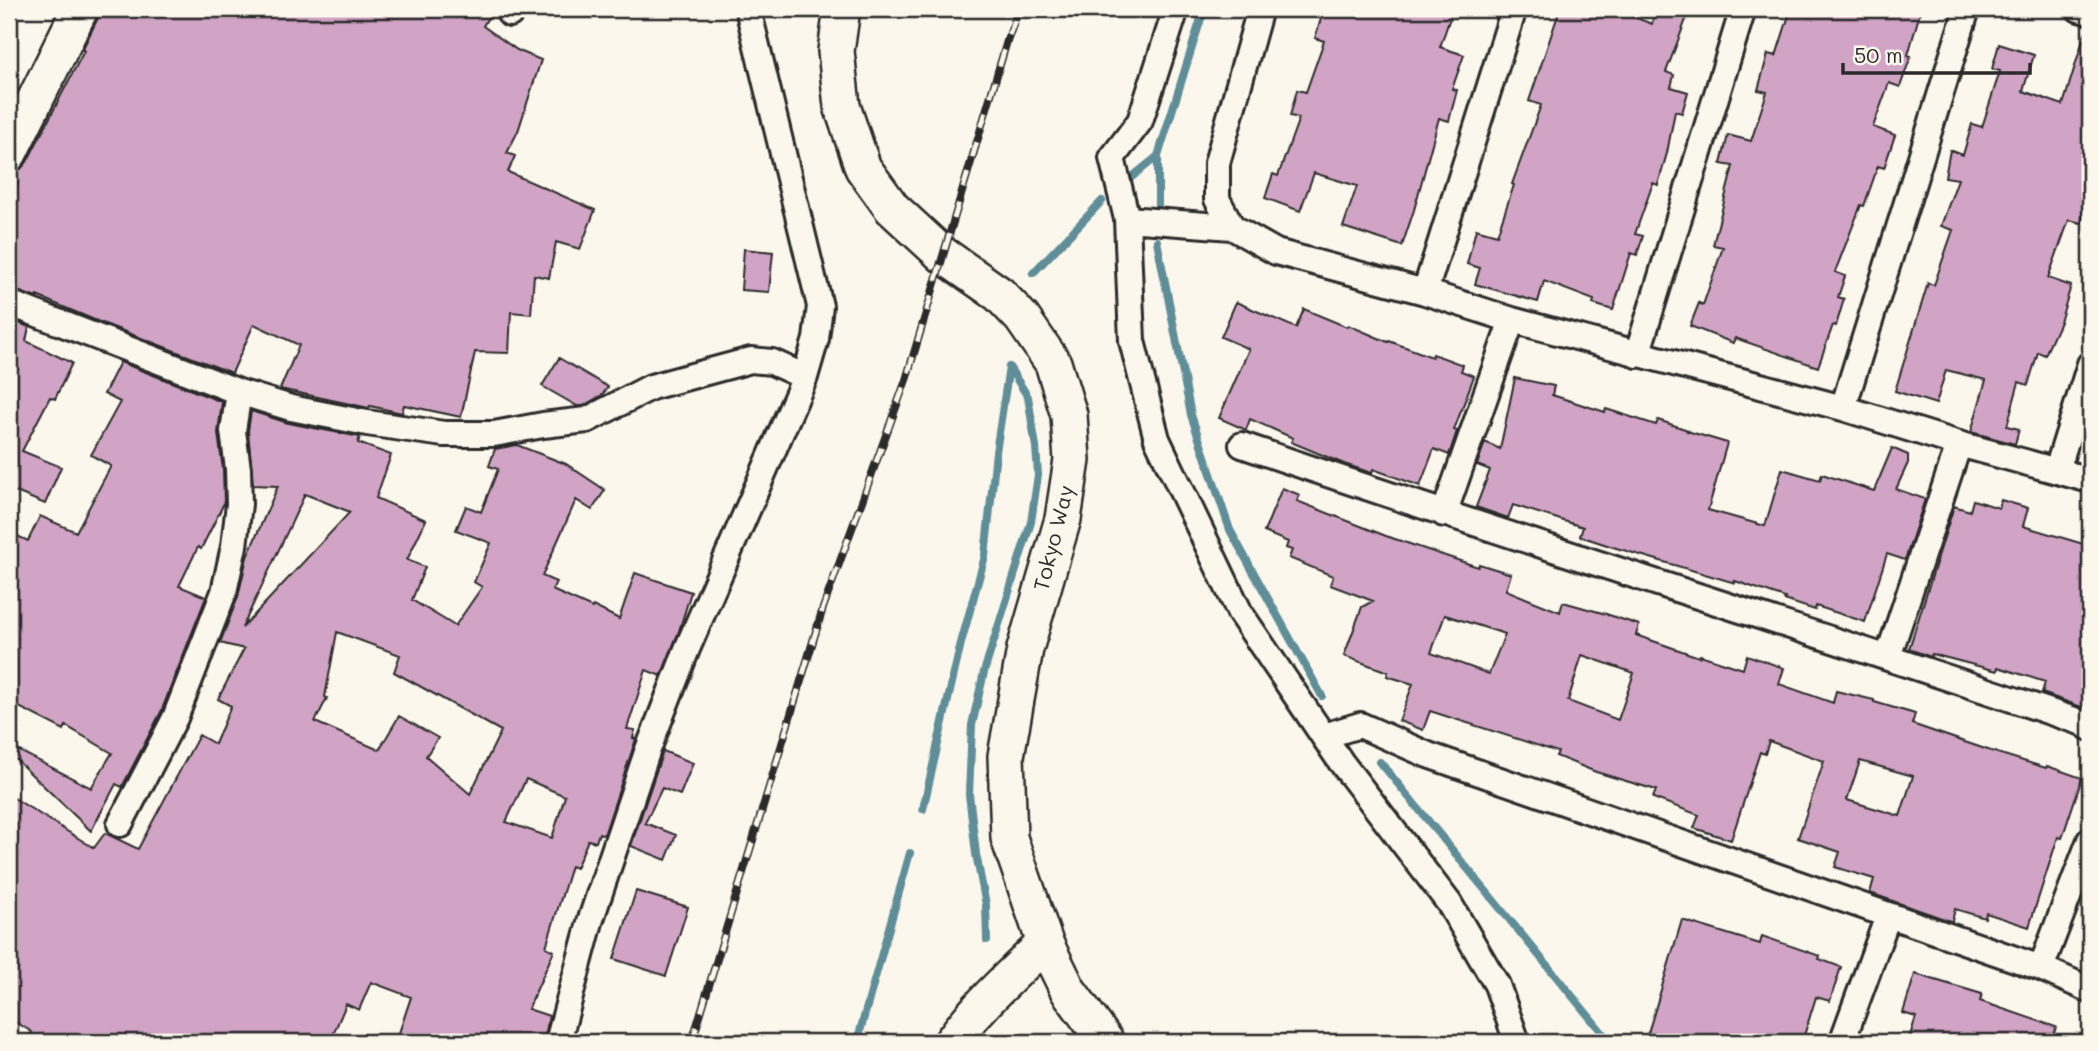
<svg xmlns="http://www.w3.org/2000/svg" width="2099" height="1051" viewBox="0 0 2099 1051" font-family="Mali,sans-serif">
	<rect width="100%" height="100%" fill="#fbf7ec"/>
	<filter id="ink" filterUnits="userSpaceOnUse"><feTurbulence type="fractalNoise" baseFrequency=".0143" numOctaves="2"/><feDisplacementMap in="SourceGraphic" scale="14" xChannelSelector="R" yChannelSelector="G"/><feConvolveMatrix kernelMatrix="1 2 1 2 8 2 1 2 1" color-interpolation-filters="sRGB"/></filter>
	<g filter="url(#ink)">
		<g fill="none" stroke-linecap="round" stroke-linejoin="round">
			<path stroke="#5f8e98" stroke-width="8" d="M1132,177L1158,156
				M1158,212V156L1204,9
				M1157,241L1191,415L1230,530L1322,696
				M1033,273L1102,201
				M1380,762L1610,1042
				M923,809L961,643L985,556L996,452L1009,367
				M987,940L986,905L976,854L969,794L972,725L984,672L1031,522L1038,475L1036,447L1028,397L1009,367
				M857,1042L910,853"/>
		</g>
		<path fill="#d1a4c5" stroke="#2b2b2b" stroke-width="2" fill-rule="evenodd" d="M100,9H493L483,26L517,50L541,60L518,131L507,153L515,156L508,172L595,210L580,249L556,242L549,278L534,275L531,314L511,312L509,353L475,352L461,417L404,405L402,413L370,406L369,408L280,389L299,345L254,324L232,373L97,321L37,296V298L9,288V201L18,183L12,180L16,171L21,169L27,162L84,51L82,50L98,18Z
			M1324,9H1453L1440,47L1464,55L1452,89L1457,90L1449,121L1439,118L1414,210L1402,246L1343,227L1357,186L1314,173L1300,211L1265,198L1273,174L1278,176L1299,118L1290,116L1297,90L1306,92L1324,41L1315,38Z
			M1560,9H1613L1652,24L1656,9H1690L1666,72L1674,75L1671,87L1688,92L1682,113L1675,111L1667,153L1658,185L1653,183L1635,234L1643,236L1637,255L1631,253L1613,310L1593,304L1594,300L1544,281L1538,302L1475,284L1480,268L1467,264L1476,229L1497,235L1514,185L1512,184L1541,105L1529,101Z
			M1791,9H1921L1908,55L1911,56L1900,87L1889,83L1873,127L1895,135L1884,168L1878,166L1864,206L1861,205L1835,272L1845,276L1838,297L1844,299L1836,326L1833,325L1818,367L1735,338L1733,343L1690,326L1699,303L1703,305L1723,247L1713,245L1733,166L1721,164L1728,135L1751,141L1767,92L1758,90L1768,54L1776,56Z
			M2085,33H2090V191L2081,223L2069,220L2048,278L2071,286L2060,322L2045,355L2038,352L2028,385L2019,382L2007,426L2019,429L2015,444L1971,432L1986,380L1946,370L1936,404L1895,391L1928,283L1934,285L1953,230L1941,226L1958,179L1945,177L1950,150L1963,155L1972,124L1982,127L2000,71L1992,69L1999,44L2034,55L2023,91L2063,105Z
			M744,249L773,252L769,292L741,290Z
			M1236,302L1296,328L1304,309L1347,327L1348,325L1388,342L1389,341L1432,357L1433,354L1463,365L1461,371L1474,376L1454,430L1457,431L1449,455L1434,449L1420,486L1373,469L1372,473L1344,464L1291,442L1293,438L1250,419L1246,430L1219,418L1249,349L1221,337Z
			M9,319L29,327L26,341L72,363L55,399L50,397L22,451L61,467L45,504L9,489Z
			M559,358L608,387L602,395L583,406H577L542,386Z
			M120,362L222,402L218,433L223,470L224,503L201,549L198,547L179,586L206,597L161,712L122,787L116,784L91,831L9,753L12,747L91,788L112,753L66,726L64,730L9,702V532L28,541L40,516L76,532L111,466L91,455L120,402L104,394Z
			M1515,378L1554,386L1552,395L1605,412L1606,409L1656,425L1658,420L1688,430L1687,431L1727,443L1708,510L1765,526L1782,469L1820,480L1822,474L1874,491L1892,448L1908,455V463L1896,489L1925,499L1905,560L1887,554L1865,622L1816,606L1815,610L1784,600L1785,598L1735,581V583L1613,547L1580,536L1583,527L1513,505L1508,518L1476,507L1490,470L1477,465L1485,442L1500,449Z
			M251,411L288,423L360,437L358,443L391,455L376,498L426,520L407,560L425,567L412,600L455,626L482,587L474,582L491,543L456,530L466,506L481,512L498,469L489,466L495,449L517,445L566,464L605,490L592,510L576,500L542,576L556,582L552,590L592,608L593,606L619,619L635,573L691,592L679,631L661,676L646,670L627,729L635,730L633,738L636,739L604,835L599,833L596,842L588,840L576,868L571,866L546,947L554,951L528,1009L549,1016L544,1042H396L411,997L371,982L359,1010L346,1004L330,1042H26L32,1032L9,1018V795L94,848L105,833L138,849L199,735L215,744L231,706L218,699L244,649L220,643L238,597L247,557L278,486L253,485L248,431ZM305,494L350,512L242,628ZM337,632L400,655L394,672L501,731L470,794L426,756L438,738L399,716L379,750L315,722L327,698L325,697ZM526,779L565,796L552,838L506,822Z
			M1282,488L1300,495L1297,501L1386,536L1478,567L1479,564L1511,574L1506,590L1560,612L1563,602L1606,614L1639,625L1636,635L1699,657L1700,655L1743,669L1747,655L1784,668L1779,684L1833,703L1836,691L1874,700V702L1915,714L1912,724L1991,751L2046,768L2047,766L2082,778L2062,838L2058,837L2029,927L1986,913L1985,918L1955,909L1952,921H1950L1870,893L1874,879L1835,867L1840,852L1798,838L1824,761L1769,741L1765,754L1760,752L1731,840L1694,828L1699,815L1653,798L1656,790L1596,772L1556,756L1558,752L1430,711L1423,730L1399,721L1413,684L1387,676L1388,672L1344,656L1362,607L1373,601L1330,585L1333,576L1289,558L1292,550L1286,548L1288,542L1264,532ZM1445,615L1505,634L1489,674L1431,653ZM1582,655L1634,673L1618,720L1568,701ZM1860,761L1913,776L1900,816L1847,800Z
			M1973,500L1999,508L2001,500L2028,508L2023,526L2090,546V710L2042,693L2045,682L1998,667L1997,671L1932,654L1931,657L1909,649L1954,506L1970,511Z
			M663,751L693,763L680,795L662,788L645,823L676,835L666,860L631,846Z
			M636,891L688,907L666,976L614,959Z
			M1682,920L1760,944L1762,936L1820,956L1819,959L1841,967L1830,1001L1816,997L1802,1042H1681L1648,1033Z
			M1915,974L1982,994L1980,1001L2056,1027L2051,1042H1908L1916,1017L1903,1013Z"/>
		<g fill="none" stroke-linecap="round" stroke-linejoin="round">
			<g stroke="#2b2b2b" stroke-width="30">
				<path id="street" d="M1176,9L1140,121L1112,158L1127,219L1132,341L1157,439L1240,613L1341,762L1449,903L1497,985L1517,1042
					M1260,9L1217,163V199L1232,227L1276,252L1425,292L1512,320L1843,408L1959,444L2090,480
					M2079,9L2090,12
					M510,14L515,9
					M1127,219L1232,227
					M1425,292L1514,9
					M9,303L239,392L291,408L367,423L444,434H494L543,425L587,420L651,387L751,360L772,362L805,377
					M1637,355L1743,9
					M1843,408L1967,9
					M1242,445C1521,541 1803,628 2083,723L2090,728
					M2057,470L2090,364
					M1444,514L1512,320
					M1888,657L1959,444
					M1324,736L1360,725L1428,755L2041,968L2090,990
					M120,824L175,718L224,592L234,546L239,504L238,469L233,431L239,392
					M2041,968L2090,840
					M558,1042L590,922L647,752L687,649L805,377L816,339L820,306L748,9
					M1842,1042L1888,916"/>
			</g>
			<g stroke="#2b2b2b" stroke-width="40">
				<path id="secondary" d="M842,9L836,51L842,106L863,168L892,208L943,255L999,294L1022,318L1053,363L1069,415L1072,460L1063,519L1025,649L1006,756L1009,838L1045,943L1068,990L1106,1042
					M9,153L80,9
					M952,1042C978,1005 1012,975 1045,943"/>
			</g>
			<use href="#street" stroke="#fbf7ec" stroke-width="24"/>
			<use href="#secondary" stroke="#fbf7ec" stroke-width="35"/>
			<g stroke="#2b2b2b" stroke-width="8">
				<path id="rail" d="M692,1042L823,608L906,380L1007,41L1019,9"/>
			</g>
			<use href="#rail" stroke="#fbf7ec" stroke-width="5" stroke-dasharray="16" stroke-linecap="butt"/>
		</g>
	</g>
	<g text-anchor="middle" stroke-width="7" stroke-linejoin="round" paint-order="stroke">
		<g font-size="21" fill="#2b2b2b" stroke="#fbf7ec">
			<text transform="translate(1054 538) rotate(-76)" y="7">Tokyo Way</text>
		</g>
	</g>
	<rect width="2099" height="1051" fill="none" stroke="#fbf7ec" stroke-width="35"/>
	<rect x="18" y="18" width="2064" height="1016" fill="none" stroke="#2b2b2b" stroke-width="2.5" filter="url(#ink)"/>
	<path d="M1843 63v10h187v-10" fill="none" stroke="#2b2b2b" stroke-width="3.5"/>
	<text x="1854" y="63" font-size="21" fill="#2b2b2b" stroke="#fbf7ec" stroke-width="5" paint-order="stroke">50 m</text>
</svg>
